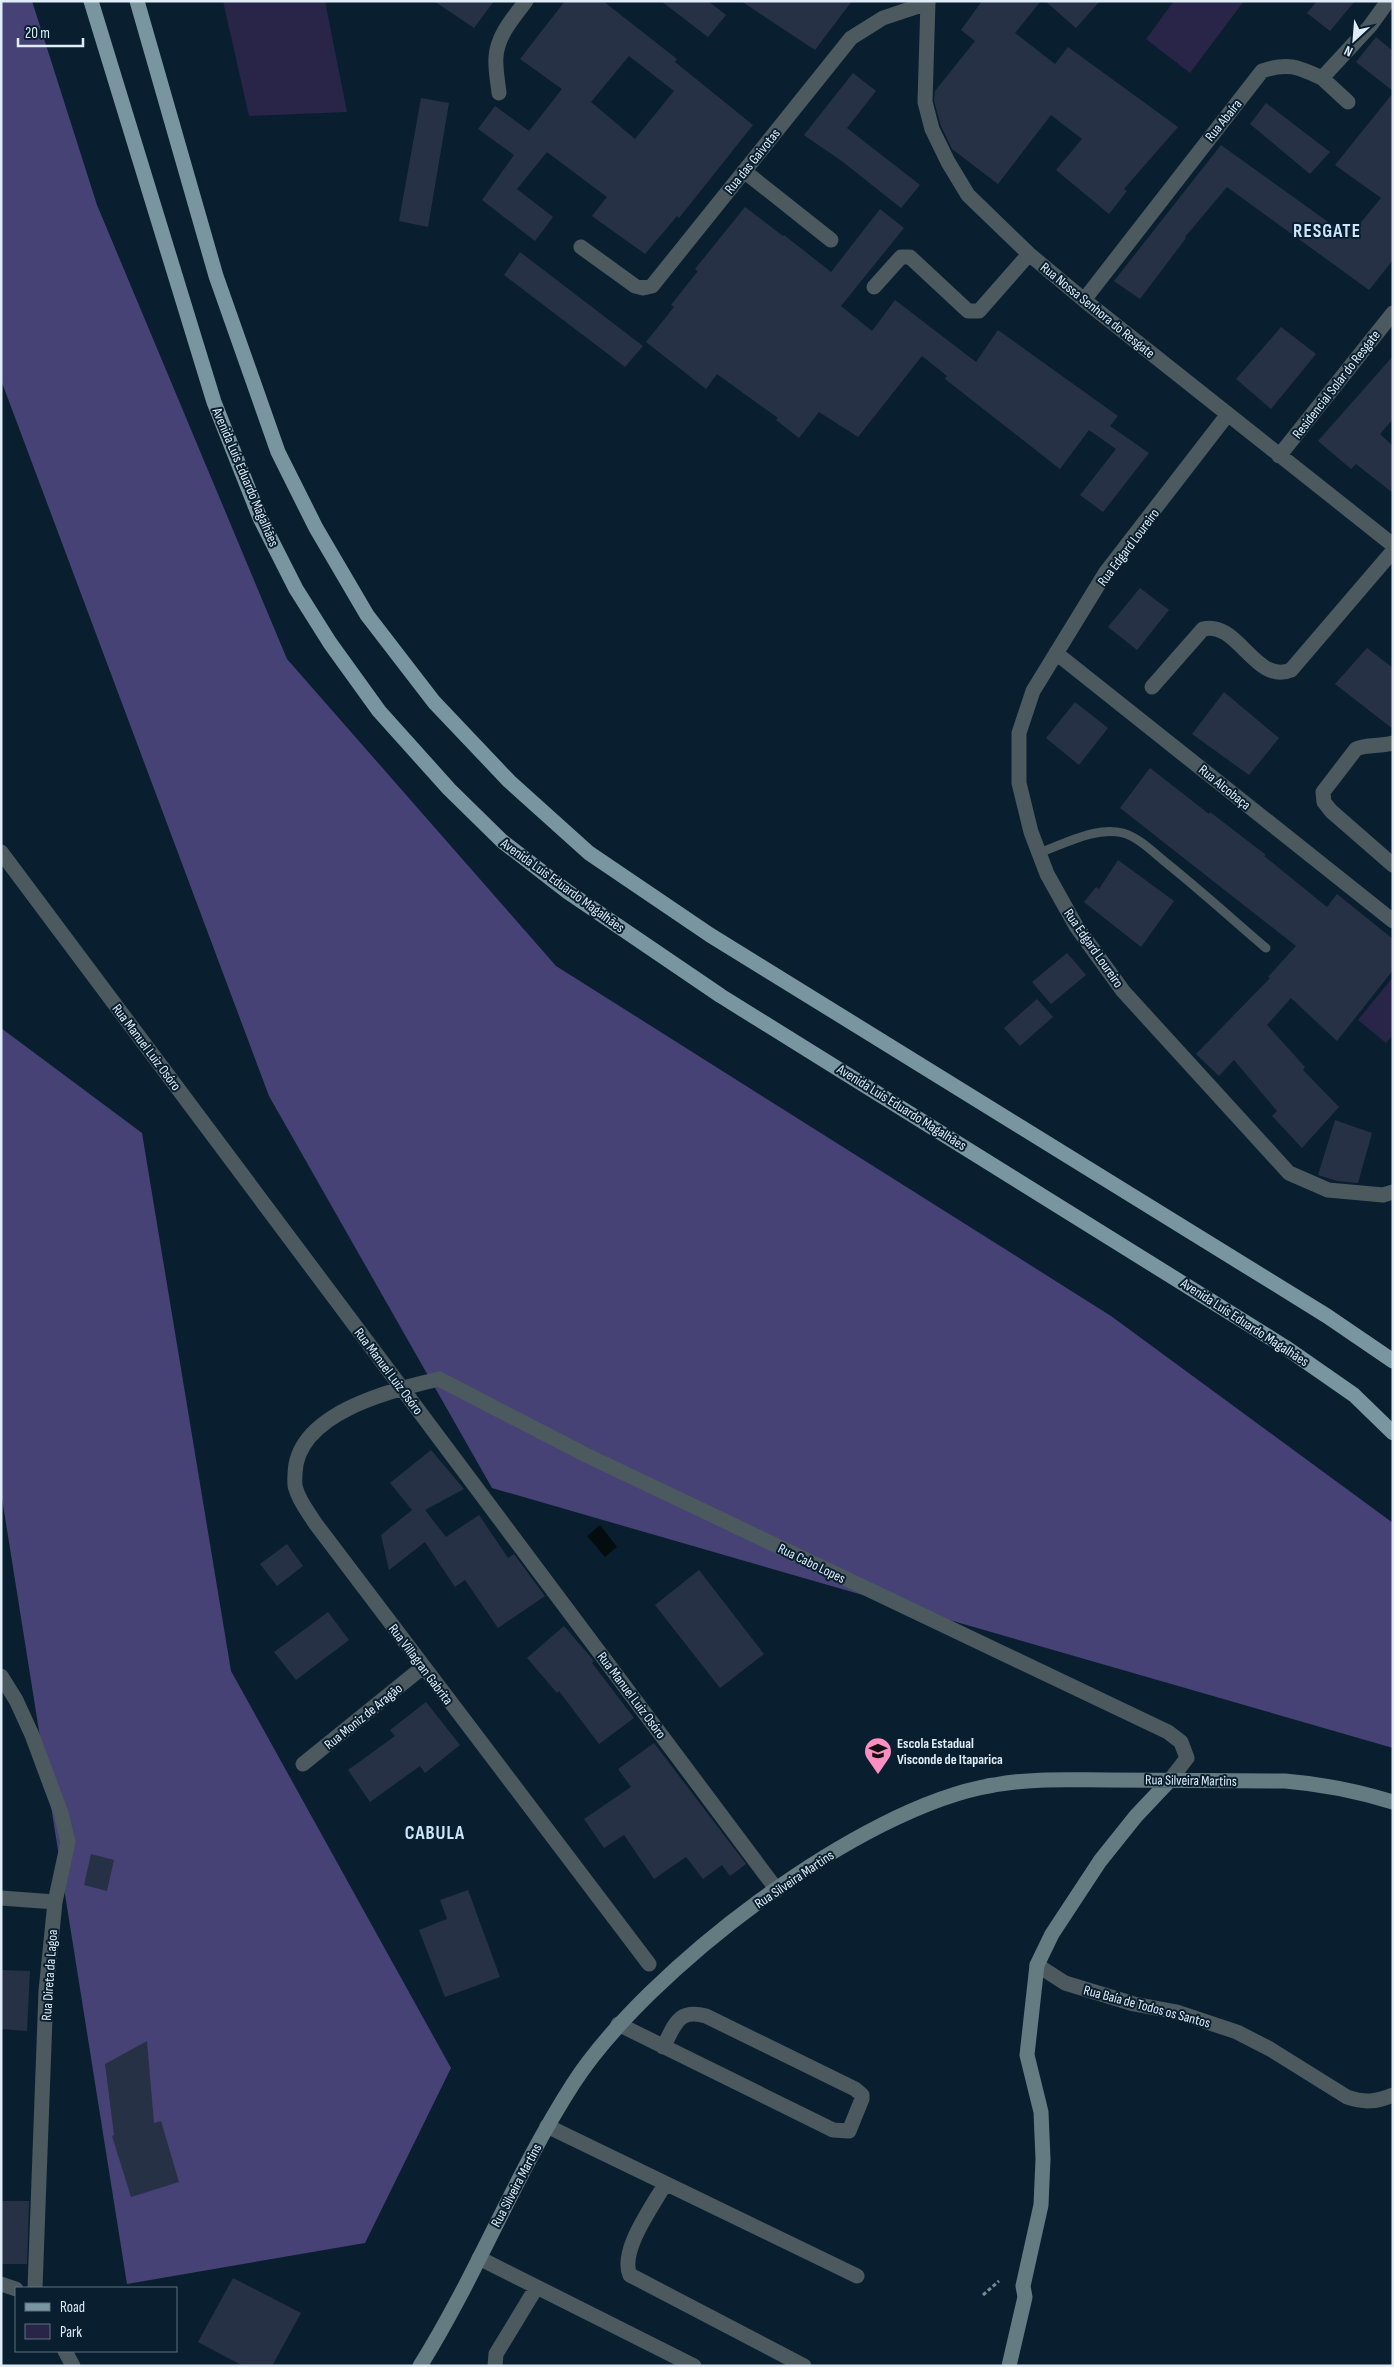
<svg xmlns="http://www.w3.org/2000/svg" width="1394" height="2367" viewBox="0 0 1394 2367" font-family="'Sofia Sans Condensed',sans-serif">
	<rect width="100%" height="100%" fill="#091f2f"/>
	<path fill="#282548" d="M223,1H325L347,112L249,116Z
		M1174,1H1244L1190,73L1146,39Z
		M1393,977V1035L1386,1043L1358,1020Z"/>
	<path fill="#464275" d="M1,1H32L97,205L287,659L556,966L1111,1316L1393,1523V1748L492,1488L269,1096L1,380Z
		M1,1028L142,1133L231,1671L451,2068L365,2243L127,2284L1,1492Z"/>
	<path fill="#030d0d" d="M600,1525L617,1547L605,1557L587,1536Z"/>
	<path fill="#273146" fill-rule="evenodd" d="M434,1H494L474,28Z
		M565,1H603L677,59L675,62L753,125L679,218L677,216L645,254L592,216L607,197L547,152L517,189L553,217L535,241L482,200L514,155L478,129L495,106L529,131L562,89L520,59ZM629,56L674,91L635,139L591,102Z
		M661,1H708L726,15L708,37Z
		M741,1H852L815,50Z
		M982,1H1041L1015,33L1055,64L1068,47L1178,127L1124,189L1127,191L1109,214L1056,170L1082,139L1051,115L998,184L952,149L941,126L934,101L935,91L975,41L961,30Z
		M1045,1H1100L1076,28Z
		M1317,1H1355L1330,31L1307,13Z
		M1376,37L1393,51V91L1356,62Z
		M853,73L876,91L847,128L920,185L901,208L843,162L804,135Z
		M1393,93V260L1369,290L1227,187L1185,237L1186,238L1140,299L1114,281L1221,145L1349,237L1381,198L1335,165Z
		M421,98L449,103L428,227L399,221Z
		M1266,103L1330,152L1310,174L1250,124Z
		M745,207L783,236L784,235L831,272L880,209L904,228L841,306L872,331L895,300L976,362L998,330L1118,416L1110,426L1149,453L1103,512L1080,495L1116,449L1089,430L1060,469L945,379L947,376L922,356L858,437L819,412L799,438L776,420L778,418L717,374L706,389L646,342L674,307L671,305L698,271L695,269Z
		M520,252L643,346L625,367L504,275Z
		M1281,327L1316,354L1271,409L1236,379Z
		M1393,356V419L1380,434L1393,446V493L1356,464L1351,469L1318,441Z
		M1140,588L1169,610L1137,650L1108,627Z
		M1367,648L1393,668V729L1335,684Z
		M1224,692L1279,738L1249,775L1192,734Z
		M1075,702L1108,728L1079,765L1046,738Z
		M1150,768L1209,814L1210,812L1266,855L1264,856L1327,907L1337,894L1393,939V970L1337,1041L1291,998L1267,1025L1305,1067L1303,1070L1339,1107L1302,1148L1272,1116L1277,1111L1234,1060L1219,1076L1196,1054L1270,978L1268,977L1296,946L1120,808Z
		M1118,860L1174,901L1141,947L1084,902L1096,887L1099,889Z
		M1067,953L1086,975L1051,1004L1032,982Z
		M1037,999L1053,1017L1020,1046L1004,1028Z
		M1335,1120L1372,1133L1358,1183L1337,1181L1318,1175Z
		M431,1450L464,1489L425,1510L446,1537L479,1515L508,1558L514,1554L545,1596L498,1628L465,1580L455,1587L425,1542L389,1570L381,1535L412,1510L390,1483Z
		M287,1544L303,1566L277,1586L260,1564Z
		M699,1570L764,1654L720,1688L655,1605Z
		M328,1612L349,1640L296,1680L274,1652Z
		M564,1626L594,1661L592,1663L634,1718L599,1744L559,1691L557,1693L527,1658Z
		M426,1702L460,1745L425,1773L420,1766L370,1802L348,1770L395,1736L390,1730Z
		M654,1743L746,1864L730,1876L722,1865L703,1879L686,1857L654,1879L624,1835L604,1848L584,1819L631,1787L618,1769Z
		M91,1854L114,1860L107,1891L84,1885Z
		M468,1890L500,1977L445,1997L419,1930L447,1919L440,1900Z
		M1,1970L30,1971L27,2031L1,2029Z
		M147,2041L154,2123L161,2121L179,2182L131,2197L112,2136L114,2135L105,2064Z
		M1,2201H29L27,2264H1Z
		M233,2278L301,2313L272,2366H243L198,2342Z"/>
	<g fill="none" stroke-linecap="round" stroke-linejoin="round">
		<path stroke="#788a97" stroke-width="3" stroke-dasharray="4 2.5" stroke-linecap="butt" d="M983,2295L999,2281"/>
		<path stroke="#4c595e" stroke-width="9" d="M1039,853C1064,844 1096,826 1123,833C1138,837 1153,852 1164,861C1199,889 1232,919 1266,948"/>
		<path stroke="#4c595e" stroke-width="15" d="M928,1L925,102L932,129L948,162L968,195L1029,254L1084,300L1393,545
			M1322,78L1348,102
			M499,93C498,82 495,69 496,57C497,36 513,18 526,1
			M744,171L831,240
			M581,247L635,286L643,288L652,286L851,38L883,18L928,3
			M874,287L901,257H910L968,311H979L1029,254
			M1084,300L1262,71C1288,62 1298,67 1322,78L1370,26L1388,1
			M1228,414L1106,572L1033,691L1019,733V783L1031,832L1047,874L1076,926L1123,991L1289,1173L1328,1190L1383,1195L1393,1192
			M1279,456L1393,313
			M1056,653L1393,921
			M1152,687L1203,629C1238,620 1255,685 1291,670L1393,551
			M1393,743C1380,747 1367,744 1356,749L1323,792L1324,802L1331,811L1393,865
			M1,852L777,1890
			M1,1676L16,1700L32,1735L61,1813L68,1842L55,1902L46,1991L35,2288
			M303,1764L423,1667
			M1,1898L55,1902
			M649,1964L315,1523C309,1513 299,1501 296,1489C294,1485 295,1479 295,1474C296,1413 392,1390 439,1379L586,1455L1168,1732L1181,1742L1187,1758L1170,1780
			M1037,1965L1065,1983L1134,2004L1177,2012L1237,2032L1270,2049L1347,2097C1365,2103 1376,2102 1393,2095
			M618,2024L833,2130L849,2131L862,2099V2095L855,2089L706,2016C677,2008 675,2026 663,2047
			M547,2126L857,2276
			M665,2184C653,2206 619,2251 630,2275L804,2366
			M479,2258L694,2366
			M1,2284L16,2289
			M65,2351L73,2366
			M495,2366L496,2354L536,2288"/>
		<path stroke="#657b82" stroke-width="15" d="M420,2366C477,2275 515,2174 573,2084C645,1972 860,1806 994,1785C1031,1778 1070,1780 1108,1780C1167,1780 1226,1781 1285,1781C1322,1784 1357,1791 1393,1802
			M1009,2366L1025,2297L1023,2286L1041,2205L1043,2159L1041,2112L1027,2055L1037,1965L1052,1934L1100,1861L1136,1816L1170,1780"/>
		<path stroke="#79959f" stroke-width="15" d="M91,1L214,402L260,518L296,589L330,643L379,711L449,789L502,841L568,892L721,996L1285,1347L1354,1395L1393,1433
			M137,1L216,276L278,452L316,528L367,615L434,702L509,781L589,853L710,935L1327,1316L1393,1361"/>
	</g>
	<defs>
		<g id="school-pin" transform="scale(1.4375)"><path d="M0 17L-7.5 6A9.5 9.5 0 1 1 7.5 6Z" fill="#fc8fc2" stroke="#091f2f"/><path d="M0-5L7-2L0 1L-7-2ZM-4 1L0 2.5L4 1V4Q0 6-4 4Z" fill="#111"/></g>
	</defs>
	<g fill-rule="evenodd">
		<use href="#school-pin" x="878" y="1751"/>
	</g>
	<g text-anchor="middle" stroke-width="4" stroke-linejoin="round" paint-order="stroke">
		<g font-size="14" fill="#e0edf8" stroke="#091f2f">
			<text transform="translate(1223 120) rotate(-51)" y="5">Rua Abaíra</text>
			<text transform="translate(752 161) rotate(-51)" y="5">Rua das Gaivotas</text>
			<text transform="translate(1098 310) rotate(39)" y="5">Rua Nossa Senhora do Resgate</text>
			<text transform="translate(1336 384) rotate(-52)" y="5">Residencial Solar do Resgate</text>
			<text transform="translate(246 477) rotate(67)" y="5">Avenida Luís Eduardo Magalhães</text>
			<text transform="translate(1128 547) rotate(-53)" y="5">Rua Edgard Loureiro</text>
			<text transform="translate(1225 787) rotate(39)" y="5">Rua Alcobaça</text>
			<text transform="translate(563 885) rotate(36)" y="5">Avenida Luís Eduardo Magalhães</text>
			<text transform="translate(1094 948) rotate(55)" y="5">Rua Edgard Loureiro</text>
			<text transform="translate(147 1047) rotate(53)" y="5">Rua Manuel Luiz Osóro</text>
			<text transform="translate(902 1107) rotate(32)" y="5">Avenida Luís Eduardo Magalhães</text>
			<text transform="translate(1245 1322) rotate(33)" y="5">Avenida Luís Eduardo Magalhães</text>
			<text transform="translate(389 1371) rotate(53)" y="5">Rua Manuel Luiz Osóro</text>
			<text transform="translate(812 1563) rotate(26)" y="5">Rua Cabo Lopes</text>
			<text transform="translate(421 1664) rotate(53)" y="5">Rua Villagran Gabrita</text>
			<text transform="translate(632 1695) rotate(53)" y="5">Rua Manuel Luiz Osóro</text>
			<text transform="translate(363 1716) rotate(-39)" y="5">Rua Moniz de Aragão</text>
			<text transform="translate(1191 1780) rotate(1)" y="5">Rua Silveira Martins</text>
			<text transform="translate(794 1879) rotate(-34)" y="5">Rua Silveira Martins</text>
			<text transform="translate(49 1975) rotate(-86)" y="5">Rua Direta da Lagoa</text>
			<text transform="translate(1147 2006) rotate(15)" y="5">Rua Baía de Todos os Santos</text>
			<text transform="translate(516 2185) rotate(-62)" y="5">Rua Silveira Martins</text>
		</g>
		<g font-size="14" font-weight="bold" fill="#e0edf8" stroke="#091f2f" text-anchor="start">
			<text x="897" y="1748">Escola Estadual<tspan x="897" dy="16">Visconde de Itaparica</tspan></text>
		</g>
		<g font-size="19" font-weight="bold" letter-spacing="1" fill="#cce7fc" stroke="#091f2f">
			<text x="1327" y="237">RESGATE</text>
			<text x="435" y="1839">CABULA</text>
		</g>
	</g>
	<rect width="1394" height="2367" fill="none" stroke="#e0edf8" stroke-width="5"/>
	<rect x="15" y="2287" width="162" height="65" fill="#091f2f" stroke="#5f717f"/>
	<rect x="25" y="2303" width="25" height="8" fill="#79959f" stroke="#5f717f"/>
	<text x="60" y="2312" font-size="15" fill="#e0edf8">Road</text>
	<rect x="25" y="2324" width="25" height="15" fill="#282548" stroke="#5f717f"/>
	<text x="60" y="2337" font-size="15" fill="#e0edf8">Park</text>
	<g transform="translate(1354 40) rotate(206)" stroke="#091f2f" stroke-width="4" paint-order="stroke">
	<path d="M0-4L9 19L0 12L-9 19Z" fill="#e0edf8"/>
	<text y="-8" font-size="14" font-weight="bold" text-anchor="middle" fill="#e0edf8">N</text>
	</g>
	<path d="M18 38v8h65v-8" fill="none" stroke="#e0edf8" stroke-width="2.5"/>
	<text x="25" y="38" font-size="15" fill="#e0edf8" stroke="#091f2f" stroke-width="4" paint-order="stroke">20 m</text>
</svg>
